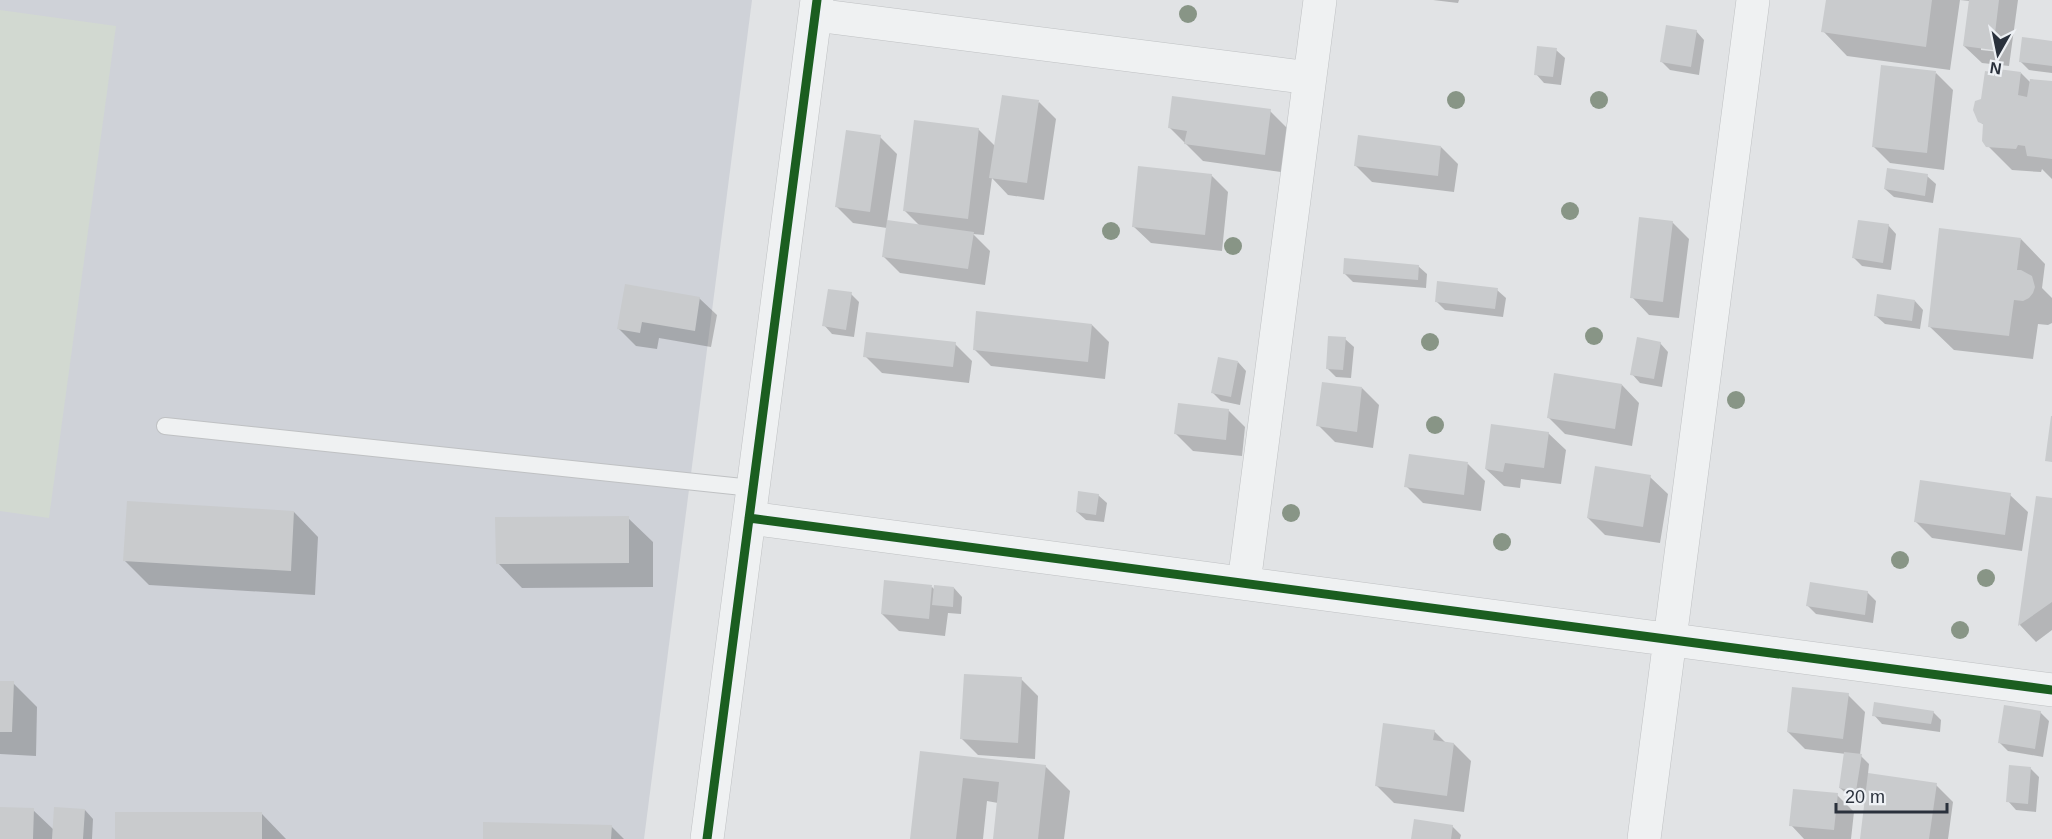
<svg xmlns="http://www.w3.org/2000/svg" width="2052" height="839" viewBox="0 0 2052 839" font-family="Helvetica,sans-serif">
	<rect width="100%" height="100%" fill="#e1e3e5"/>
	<path fill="#cfd2d8" d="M0,0H752L644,839H0Z"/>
	<path fill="#d2d9d1" d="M0,10L116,26L49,518L0,511Z"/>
	<path fill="#0003" fill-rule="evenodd" d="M1433,0H1459L1458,3Z
		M1827,0H1960L1950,70L1847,56L1823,31Z
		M1960,0H2018L2009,66L1982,63L1964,46L1970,1ZM1981,47L2000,49V52L1981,50Z
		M1696,31L1704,40L1699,75L1670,70L1662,62Z
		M2052,43V73L2029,70L2020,61Z
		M1556,50L1565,58L1561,85L1544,83L1536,74Z
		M1936,73L1953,90L1944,170L1890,163L1873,146Z
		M2021,73L2031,83H2052V179L2042,169L2041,172L2012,170L1988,146L1985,126L1979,121Z
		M1039,102L1056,119L1044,200L1008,195L992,178L984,235L973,234L990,251L985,285L900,273L883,256L887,228L853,223L836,206L880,137L897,154L887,222L921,227L905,211L978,129L996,147Z
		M1270,111L1287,128L1281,172L1203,161L1170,128Z
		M1441,147L1458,164L1454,192L1372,182L1355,165Z
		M1211,175L1228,192L1222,251L1151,243L1133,226Z
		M1927,176L1936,184L1933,203L1894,197L1885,189Z
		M1672,222L1689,239L1679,318L1649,315L1632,297Z
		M1888,225L1896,234L1891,270L1862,266L1854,258Z
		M2021,239L2045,264L2042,288L2052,298V323L2048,325L2038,324L2033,359L1954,350L1929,326Z
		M1418,266L1427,274L1426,288L1353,282L1345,274Z
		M1497,290L1506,298L1503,317L1445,310L1436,301Z
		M851,294L859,302L854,337L832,334L824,325Z
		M699,298L717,315L711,347L659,338L657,349L636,346L619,329Z
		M1915,301L1923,310L1920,329L1885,324L1876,316Z
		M1092,325L1109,342L1105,379L991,366L974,349Z
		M1345,339L1354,347L1351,378L1336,377L1327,368Z
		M1660,343L1668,352L1662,387L1640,383L1632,374Z
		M955,344L972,361L969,383L882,373L865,356Z
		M1238,362L1246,371L1240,405L1221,401L1213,393Z
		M1622,385L1639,403L1632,446L1565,434L1548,417Z
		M1362,388L1379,405L1373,448L1335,442L1318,425Z
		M1228,410L1245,427L1242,456L1193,451L1176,434Z
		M1548,433L1566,450L1561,484L1521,479L1520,488L1504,486L1486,469Z
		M1468,464L1485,481L1481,511L1423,503L1406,486Z
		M1650,477L1668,494L1660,543L1605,535L1588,518Z
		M1098,495L1107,503L1104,522L1086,520L1077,512Z
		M2010,495L2028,512L2022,551L1932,538L1915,521Z
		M2038,498L2052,500V630L2036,642L2020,625Z
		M294,512L318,537L315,595L149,585L125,561Z
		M628,518L653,542V587L522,588L498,563Z
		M932,587L935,590L954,588L962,597L961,614L948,613L945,636L899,631L882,614Z
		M1867,592L1876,601L1873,623L1816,614L1808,606Z
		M1021,679L1038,696L1035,759L978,755L961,738Z
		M0,682L13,683L37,707L36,756L0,754Z
		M1848,695L1865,712L1860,755L1869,764L1868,774L1936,785L1953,802L1948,839H1861L1866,799L1849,796L1840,788L1846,754L1805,749L1788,732ZM1848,788L1863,791V794L1848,791Z
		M1933,712L1941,720L1940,732L1882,724L1874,715Z
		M2040,712L2049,721L2043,757L2008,751L1999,742Z
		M1434,731L1446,743L1454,744L1471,761L1464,812L1394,803L1377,786Z
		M921,753L1045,766L1070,791L1064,839H994L998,803L987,801L983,839H912Z
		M2030,768L2039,777L2036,812L2016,810L2008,801Z
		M1837,795L1854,812L1851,839H1804L1791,825Z
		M0,809L33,810L54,830L85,810L93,819L92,839H0Z
		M262,814L286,839H117Z
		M611,826L624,839H484Z
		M1452,826L1461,835L1460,839H1412Z"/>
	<path fill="#c9cbcd" d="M1826,0H1932L1926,47L1821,32Z
		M1969,0H1999L1993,50L1963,46Z
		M1666,25L1697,30L1691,67L1660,62Z
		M2022,37L2052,41V66L2019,62Z
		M1537,46L1557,48L1553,77L1534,75Z
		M1881,65L1936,71L1927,153L1872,147Z
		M1998,69L2021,72L2018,95L2027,97L2030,79L2052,81V159L2027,156L2025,146L2018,145L2016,149L1986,147L1982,141L1983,124L1978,122L1973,110L1975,101L1981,99L1985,71L1997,73Z
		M1002,95L1039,100L1027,183L989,178Z
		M1172,96L1271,109L1265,155L1184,144L1187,131L1168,128Z
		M914,120L979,128L968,219L903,211Z
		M846,130L881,135L870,212L835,207Z
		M1358,135L1441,146L1438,176L1354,166Z
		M1138,166L1212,174L1205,235L1132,227Z
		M1887,168L1928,174L1925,196L1884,189Z
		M1639,217L1673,221L1663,302L1630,298Z
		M887,220L974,232L968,269L882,257Z
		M1858,220L1889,224L1883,263L1852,258Z
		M1939,228L2021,238L2017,270H2021L2032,276L2035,287L2033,293L2029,298L2023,301L2014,300L2009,336L1928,327Z
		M1344,258L1419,265L1418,280L1343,274Z
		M1437,281L1498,288L1495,309L1435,302Z
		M625,284L700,297L695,331L642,322L640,333L617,329Z
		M828,289L852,292L846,330L822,326Z
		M1877,294L1915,300L1912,321L1874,316Z
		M976,311L1092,324L1088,362L973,350Z
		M866,332L956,342L953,367L863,357Z
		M1328,336L1346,337L1343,370L1326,369Z
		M1637,337L1661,342L1654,379L1630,375Z
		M1218,357L1238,361L1231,397L1211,393Z
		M1554,373L1622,384L1615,429L1547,418Z
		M1322,382L1362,387L1357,432L1316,426Z
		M1178,403L1229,409L1226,440L1174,434Z
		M2051,416H2052V462L2045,461Z
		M1491,424L1549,432L1544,468L1505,463L1503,472L1485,469Z
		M1409,454L1468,462L1464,495L1404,487Z
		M1595,466L1651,475L1643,527L1587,518Z
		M1920,480L2011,493L2005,535L1914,522Z
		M1078,491L1099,494L1096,515L1076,512Z
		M2036,496L2052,498V602L2018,626Z
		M127,501L294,511L291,571L123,561Z
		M629,516V563L496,564L495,517Z
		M884,580L932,585L929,619L881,614Z
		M1810,582L1868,591L1865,615L1806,606Z
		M934,585L954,587L953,607L932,605Z
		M964,674L1022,677L1018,743L960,739Z
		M0,681H14L12,732H0Z
		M1792,687L1849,693L1843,739L1787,732Z
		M1874,702L1934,711L1931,724L1872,716Z
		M2004,705L2041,711L2035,749L1998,743Z
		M1383,723L1435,730L1433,740L1454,743L1447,796L1375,786Z
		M920,751L1046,765L1038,839H993L999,782L963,778L956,839H910Z
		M1844,752L1862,754L1856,791L1839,788Z
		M2009,765L2031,767L2028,804L2006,802Z
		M1868,773L1937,783L1929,839H1860Z
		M1793,789L1838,793L1834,830L1789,826Z
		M0,807L34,808L33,839H0Z
		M54,807L85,809L83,839H52Z
		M115,812H262V839H115Z
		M1414,819L1453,825L1451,839H1411Z
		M483,822L612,825L611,839H483Z"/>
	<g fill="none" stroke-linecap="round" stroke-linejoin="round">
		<g stroke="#bfc1c3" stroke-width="18">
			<path id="service" d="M165,426L752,488"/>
		</g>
		<g stroke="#bfc1c3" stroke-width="34">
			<path id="minor" d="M815,15L1310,78
				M749,518L2052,690
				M1244,583L1320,0
				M707,839L817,0
				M1644,839L1753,0"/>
		</g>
		<use href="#service" stroke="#eff1f2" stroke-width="16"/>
		<use href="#minor" stroke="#eff1f2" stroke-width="33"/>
		<g stroke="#eef1f5" stroke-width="13">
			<path id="cycleway" d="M749,518L2052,690
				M707,839L817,0"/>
		</g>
		<use href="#cycleway" stroke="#1b5e20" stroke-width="9"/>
	</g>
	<g fill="#889586">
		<circle cx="1188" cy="14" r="9"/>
		<circle cx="1456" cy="100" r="9"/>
		<circle cx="1599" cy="100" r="9"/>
		<circle cx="1570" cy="211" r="9"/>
		<circle cx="1111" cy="231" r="9"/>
		<circle cx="1233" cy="246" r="9"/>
		<circle cx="1594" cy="336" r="9"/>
		<circle cx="1430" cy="342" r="9"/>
		<circle cx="1736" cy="400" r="9"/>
		<circle cx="1435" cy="425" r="9"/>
		<circle cx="1291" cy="513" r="9"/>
		<circle cx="1502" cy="542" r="9"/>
		<circle cx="1900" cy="560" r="9"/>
		<circle cx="1986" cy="578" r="9"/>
		<circle cx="1960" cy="630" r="9"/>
	</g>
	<g transform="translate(1998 54) rotate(189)" stroke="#eef1f5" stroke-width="4.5" paint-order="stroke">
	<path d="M0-4.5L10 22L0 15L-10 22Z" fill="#2a313c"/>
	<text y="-9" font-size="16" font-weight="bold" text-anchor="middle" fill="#2a313c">N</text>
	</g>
	<path d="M1836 803v9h111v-9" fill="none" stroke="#2a313c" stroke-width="3"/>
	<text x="1845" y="803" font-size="18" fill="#2a313c" stroke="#eef1f5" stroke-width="4.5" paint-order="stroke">20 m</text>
</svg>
